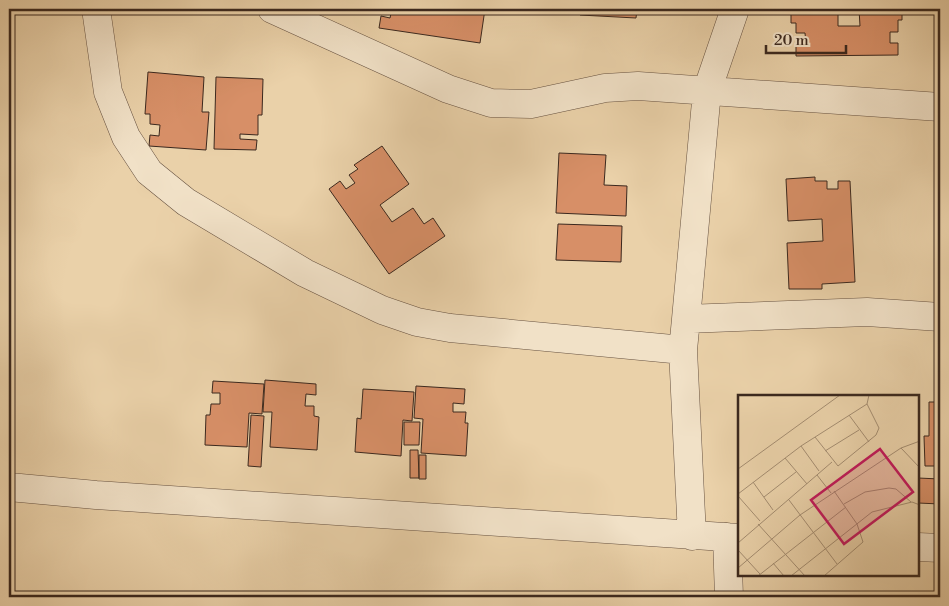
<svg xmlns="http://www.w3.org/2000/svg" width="949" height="606" viewBox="0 0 949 606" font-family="'Libre Bodoni',serif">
	<rect width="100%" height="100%" fill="#ead1a9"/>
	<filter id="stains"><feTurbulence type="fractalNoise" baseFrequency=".004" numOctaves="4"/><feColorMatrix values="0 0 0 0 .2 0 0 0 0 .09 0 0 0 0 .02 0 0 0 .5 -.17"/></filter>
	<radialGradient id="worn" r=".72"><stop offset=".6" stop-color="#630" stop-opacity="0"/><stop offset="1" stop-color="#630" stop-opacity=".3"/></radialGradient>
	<path fill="#d78f67" stroke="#3b281e" d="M392,9H485L480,43L379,28L381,16L390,18Z
		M581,9H637L636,18L580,15Z
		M791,9H838V26H860L859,9H902V20H898V32H890V43H898V55L796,56V45L806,44L805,33H796V23H791Z
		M934,9H940V19H935Z
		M148,72L204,77L202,112H209L206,150L149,146L150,135L159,136L160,125L150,124V114H145Z
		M216,77L263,79L262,115H258V135L240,134V139L257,140L256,150L214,149Z
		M382,146L409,184L380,205L392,222L413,208L424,224L433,218L445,236L389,274L329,189L340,181L346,189L355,183L349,175L358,169L354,165Z
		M559,153L606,155L604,185L627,186L626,216L556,213Z
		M815,177V181H827V189H838V181H850L855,282L822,284V289H789L787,243L823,241L822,219L788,221L786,179Z
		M558,224L622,226L621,262L556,260Z
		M265,380L316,384V395L306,394L305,406H314V416L319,417L317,450L270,447L272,412H263Z
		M213,381L264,384L262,414L249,413L247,447L205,445L206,415H210L211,404H220V393H212Z
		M416,386L465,389L464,404L453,403V412H466L465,423H468L466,456L421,453L423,419L414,418Z
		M363,389L414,392L412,421L403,420L401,456L355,452L357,418L361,419Z
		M929,402H940V466H925L924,436H929Z
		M251,415L264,416L261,467L248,466Z
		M404,422H420L419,445H404Z
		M410,450H418L419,478H410Z
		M419,455H426V479H419Z
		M918,478L940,479V504L918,503Z"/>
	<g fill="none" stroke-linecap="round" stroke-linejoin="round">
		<g stroke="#675241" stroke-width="29">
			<path id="minor" d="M96,9L108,92L126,137L149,172L186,202L305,273L382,310L417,322L450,328L683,350
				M272,9L448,89L491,103L531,104L605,88L638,86L940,107
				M686,319L867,312L940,317
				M9,487L96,495L739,538
				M692,536L683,350L686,319L707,91L735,9
				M727,537L729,597
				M918,547L940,548"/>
		</g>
		<use href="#minor" stroke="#f1e1c7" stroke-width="28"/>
	</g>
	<g transform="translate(738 395)">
		<rect width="181" height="181" fill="#ead1a9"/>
		<path fill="none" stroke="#a48d71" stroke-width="1" d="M111,20L131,47M77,42L100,71L138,40L141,33L129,9L131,0M63,51L81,76M163,53L182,73M87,56L121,35M47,63L69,89M0,74L102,0M79,80L93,98M15,87L35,115M0,99L63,51L129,9M0,101L22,126M26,102L58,77M51,105L99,169M106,109L127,97L151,93L158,94L173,107M20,129L67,181M0,148L94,67M0,155L22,179M35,168L46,181M0,173L62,120L163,53L182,46M20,181L108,112M53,181L134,117L174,107L182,110M86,181L125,147L119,129L96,96"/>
		<path fill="#c2185b" fill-opacity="0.15" stroke="#c2185b" stroke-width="2.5" d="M142,54L175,97L106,149L73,105Z"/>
		<rect width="181" height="181" fill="none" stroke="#3b281e" stroke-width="2.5"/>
	</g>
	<rect width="949" height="606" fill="none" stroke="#ead1a9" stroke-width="30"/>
	<rect x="10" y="10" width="929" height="586" fill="none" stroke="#3b281e" stroke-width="2.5"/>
	<rect x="15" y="15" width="919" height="576" fill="none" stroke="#3b281e"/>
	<path d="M766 45v8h80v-8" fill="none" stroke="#3b281e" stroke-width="2.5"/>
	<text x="774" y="45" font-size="15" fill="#3b281e" stroke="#f1e1c7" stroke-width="4" paint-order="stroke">20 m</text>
	<rect width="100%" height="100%" filter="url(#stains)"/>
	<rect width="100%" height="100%" fill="url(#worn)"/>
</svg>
